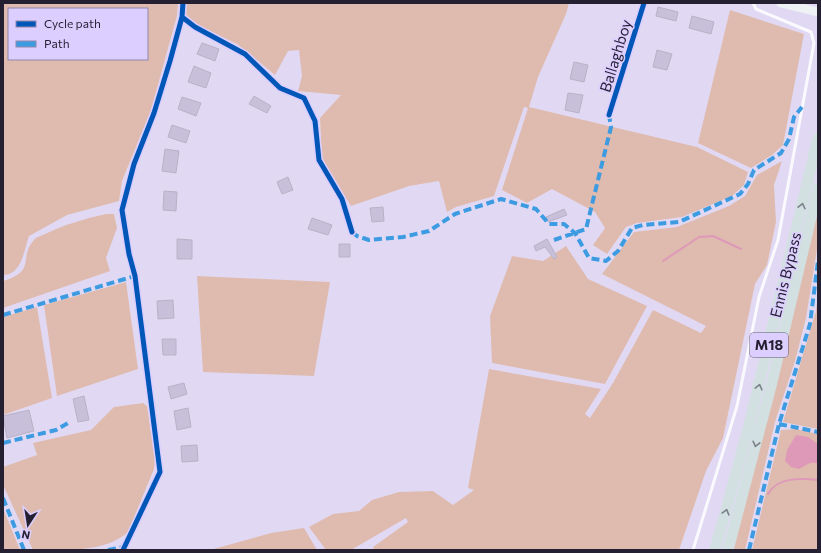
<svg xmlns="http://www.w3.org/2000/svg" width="821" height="553" viewBox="0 0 821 553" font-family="Commissioner,sans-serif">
	<rect width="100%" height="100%" fill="#e1d9f4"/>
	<path fill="#dfbbaf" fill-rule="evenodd" d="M3,3H178L177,16L151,110L122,181L119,201L67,215L29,236C24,250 22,275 3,275ZM9,9H147V59H9Z
		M187,3H569L566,14L538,77L529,107L697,147L748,172L744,185L732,196L682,217L637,223L626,227L607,254L593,245L605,228L595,212L552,189L527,203L502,190L528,108L524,107L494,196L456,207L447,212L439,181L409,186L351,206L322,160L320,118L341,95L298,91L302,76L299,50L288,51L275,75L237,44L195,24L186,14Z
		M730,10L804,34L783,145L772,155L751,168L698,143Z
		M782,161L774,185L776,222L767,265L755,284L723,438L706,471L679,550H374L373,547L408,522L406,518L351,550H326L309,527L333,514L359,511L372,500L399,492L433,491L453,505L474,490L468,488L489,369L601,389L585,414L590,418L613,383L653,310L701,333L706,326L602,274L634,232L677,227L729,206L745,196L757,175Z
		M818,200V243L806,318L795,361L775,422L745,550H726Z
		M106,214H114L117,228L106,258L110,271L3,308V281C37,271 18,258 34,240C36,237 41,236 45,234C67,224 83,219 106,214Z
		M566,246L588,279L647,306L605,384L492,363L490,316L512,256L543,261Z
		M197,276L330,282L314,376L203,372Z
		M126,282L138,369L57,396L44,305Z
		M818,294V429L783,422L816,311Z
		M37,307L52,398L3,415V317Z
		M143,403L147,406L155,458L154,469L128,532C105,553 63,550 33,550L3,485V467L37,455L33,443L91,430L114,407Z
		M796,429L818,434V550H752L781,430Z
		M3,508L20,550H3Z
		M304,528L317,550H210L271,533Z"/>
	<path fill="#de99b8" d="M796,435L808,437L818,444V463H810L799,469L791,467L785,461L787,450Z"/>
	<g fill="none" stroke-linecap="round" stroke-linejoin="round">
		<path stroke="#de99b8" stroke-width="2" d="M663,261L699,237L713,236L741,249
			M768,494C777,477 801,478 818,480"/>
	</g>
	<path fill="#c8bfdb" stroke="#b8b2c6" d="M658,7L678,12L676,21L656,16Z
		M692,16L714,22L711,34L689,28Z
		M202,43L219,49L215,61L197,54Z
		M657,50L672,54L667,70L653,67Z
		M574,62L588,65L584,82L570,79Z
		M194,66L211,73L206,88L188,82Z
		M568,93L583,95L579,113L565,110Z
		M254,96L271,106L267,113L249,104Z
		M182,97L201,103L196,116L178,109Z
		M172,125L190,131L186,143L168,137Z
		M165,149L179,151L176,173L162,171Z
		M288,177L293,190L282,194L277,182Z
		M164,191L177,192L176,211L163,210Z
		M383,207L384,221L372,222L370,208Z
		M564,209L567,215L548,222L546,217Z
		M312,218L332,225L328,235L308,229Z
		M177,239L192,240V259H177Z
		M547,239L557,257L554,259L545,247L536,251L534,246Z
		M339,244H350V257H339Z
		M173,300L174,318L158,319L157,301Z
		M162,339H176V355H163Z
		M184,383L187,394L171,399L168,387Z
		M84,396L89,420L78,422L73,399Z
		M188,408L191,427L177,430L174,411Z
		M29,410L34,431L7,438L3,416Z
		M197,445L198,461L182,462L181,446Z"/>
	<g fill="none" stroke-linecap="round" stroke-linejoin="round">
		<path stroke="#faf9fd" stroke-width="3" d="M693,550L737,406L759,297L778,240L814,43L811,32L756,9L753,3"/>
		<path stroke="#faf9fd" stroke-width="6" d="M182,17L195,27L245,54L280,88L304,98L315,121L319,160L342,199L352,232
			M609,115L644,3
			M123,550L160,472L135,276L129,254L122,210L134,164L154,113L170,61L182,17L183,3"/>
		<path stroke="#eef2f5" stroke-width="9" d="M781,3L818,12"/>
		<path stroke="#d2e0e1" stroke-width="11" d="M715,550L748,429L818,138
			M728,550L772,382L818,188"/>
		<path stroke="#3c9be1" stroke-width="4" stroke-dasharray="8 4" stroke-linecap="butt" d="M352,232L357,236L369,240L403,237L429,231L455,214L501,199L536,209L549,224H564L575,233L589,258L606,261L618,251L632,228L643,225L679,222L740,194L748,184L754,170L781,153L789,139L794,117L802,107
			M554,240L586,229L611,127L609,115
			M3,315L135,276
			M779,424L818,432
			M3,443L56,430L70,422
			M3,498L24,550
			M108,550L124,547
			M749,550L779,424L810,324L818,261"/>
		<g stroke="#dcceff" stroke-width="8">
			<path id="cycleway" d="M182,17L195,27L245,54L280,88L304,98L315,121L319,160L342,199L352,232
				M609,115L644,3
				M123,550L160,472L135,276L129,254L122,210L134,164L154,113L170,61L182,17L183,3"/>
		</g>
		<use href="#cycleway" stroke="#0057b8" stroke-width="5"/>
	</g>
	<defs><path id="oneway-chevron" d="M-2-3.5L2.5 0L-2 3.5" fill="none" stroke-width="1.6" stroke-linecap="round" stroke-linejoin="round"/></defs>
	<g stroke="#7b8089">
		<use href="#oneway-chevron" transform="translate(802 206) rotate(-77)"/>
		<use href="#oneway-chevron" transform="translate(759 387) rotate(-76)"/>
		<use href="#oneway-chevron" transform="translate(756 444) rotate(104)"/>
		<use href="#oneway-chevron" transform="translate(726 512) rotate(-75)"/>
	</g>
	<g text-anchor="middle" stroke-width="3" stroke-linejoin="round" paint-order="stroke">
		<rect fill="#dcceff" stroke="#5b546f" stroke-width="1" x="750" y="333" width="38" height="24" rx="3"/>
		<g font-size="14" font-weight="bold" fill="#241f31">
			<text x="769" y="350">M18</text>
		</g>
		<g font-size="15" fill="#241f31" stroke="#dcceff">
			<text transform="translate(616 56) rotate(-73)" y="5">Ballaghboy</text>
			<text transform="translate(786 275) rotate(-76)" y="5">Ennis Bypass</text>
		</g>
	</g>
	<rect width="821" height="553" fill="none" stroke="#241f31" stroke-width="8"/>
	<rect x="8" y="8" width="140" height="52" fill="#dcceff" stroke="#9288ad"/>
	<rect x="16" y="21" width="20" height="6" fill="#0057b8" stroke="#9288ad"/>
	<text x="44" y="28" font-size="12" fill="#241f31">Cycle path</text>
	<rect x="16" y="41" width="20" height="6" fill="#3c9be1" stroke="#9288ad"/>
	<text x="44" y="48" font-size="12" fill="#241f31">Path</text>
	<g transform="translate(28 525) rotate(192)" stroke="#dcceff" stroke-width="3" paint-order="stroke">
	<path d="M0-3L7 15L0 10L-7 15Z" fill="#241f31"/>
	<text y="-6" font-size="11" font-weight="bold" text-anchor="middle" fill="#241f31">N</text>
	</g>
</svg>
